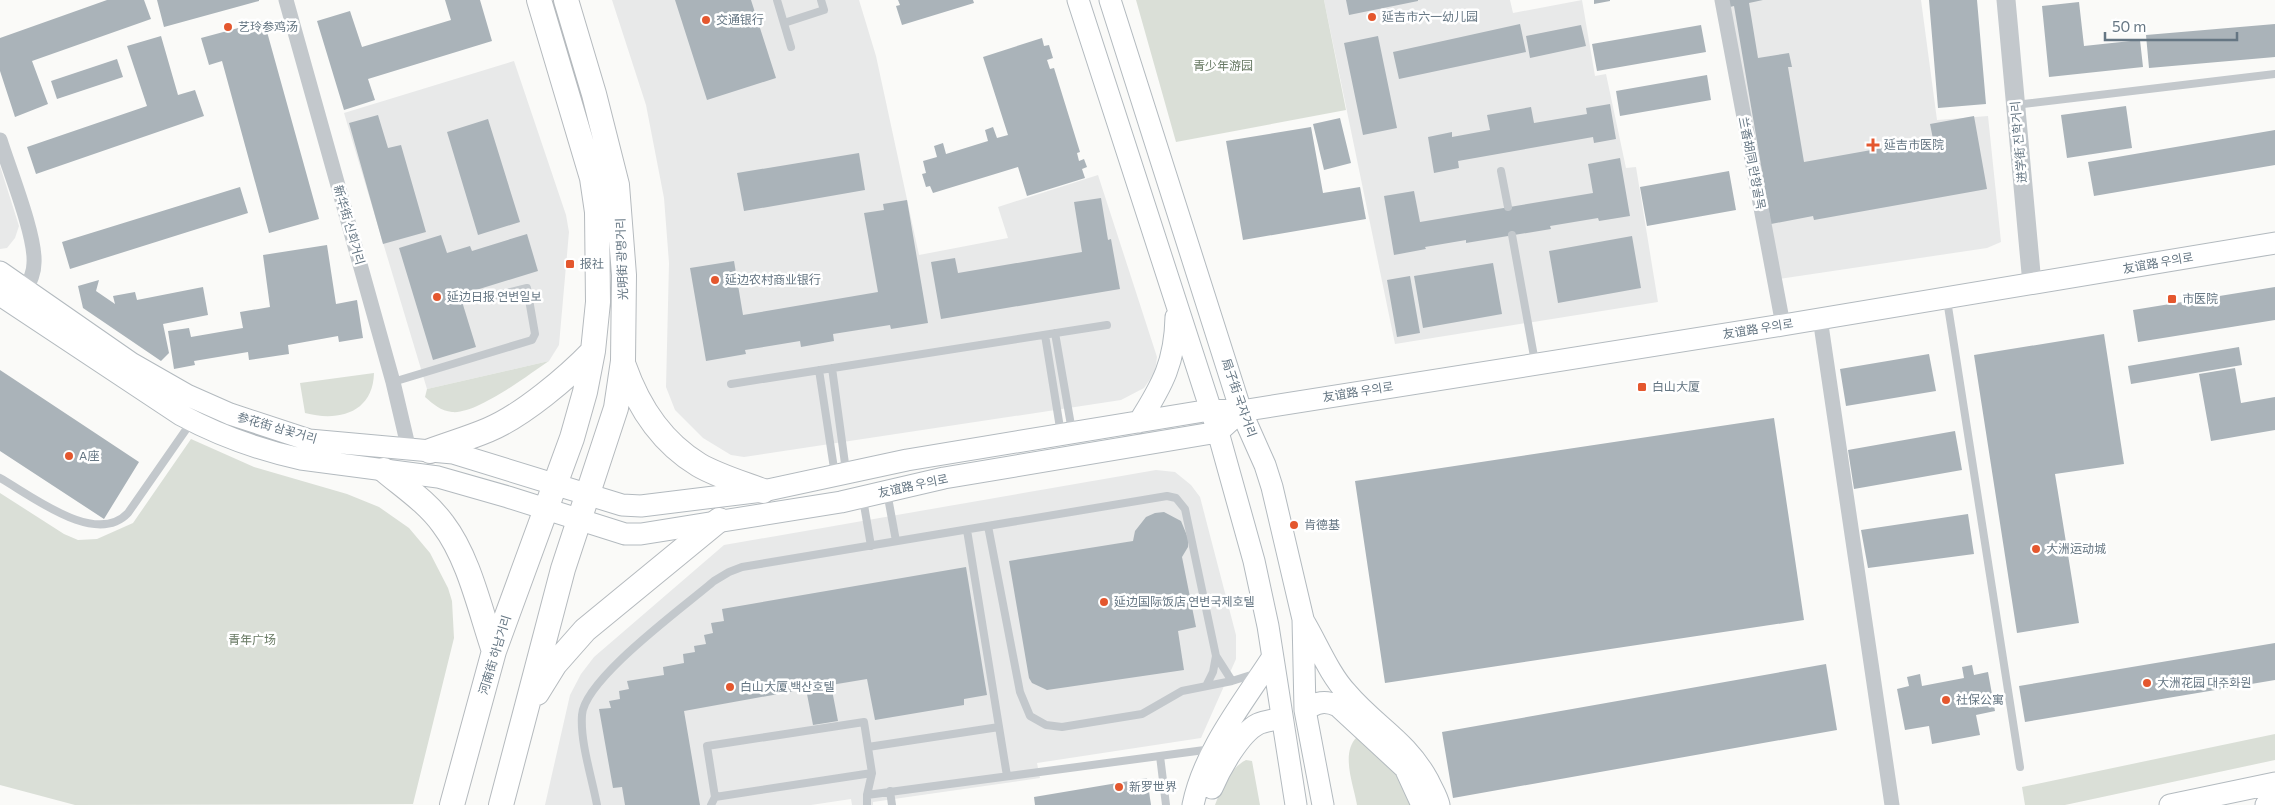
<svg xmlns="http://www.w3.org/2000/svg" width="2275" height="805" viewBox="0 0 2275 805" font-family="Commissioner,'Noto Sans SC','Noto Sans KR',sans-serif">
	<rect width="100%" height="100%" fill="#fafaf8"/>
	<path fill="#e8e9e9" d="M612,0H859L876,56L919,255L1008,238L998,207L1098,175L1157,357L1155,372L1144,388L1121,400L744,457L731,455L703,438L675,410L666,387L669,263L664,198L646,105Z
		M1324,0H1510L1513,13L1582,0L1595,76L1606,74L1626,168L1636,167L1658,302L1395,344Z
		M1728,0H1921L1937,120L1988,116L2001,242L1987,248L1779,279Z
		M514,61L566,215L569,232L559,345L549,361L427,389L344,113Z
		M0,166L19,226L15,238L7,248L0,249Z
		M1156,470L1175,472L1191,485L1200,497L1236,635V659L1201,738L1037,763L1040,778L873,802V805H852L851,799L811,805H545L570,695L581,674L594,657L724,545Z"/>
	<path fill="#dadfd7" d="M1136,0H1324L1346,110L1176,142Z
		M549,361C528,375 476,415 452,412C441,411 433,404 425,397L427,389Z
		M374,373C373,413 338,422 305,413L300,383Z
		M191,439L254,467L347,494L379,507L409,528L430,553L448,588L452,601L454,638L413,804L75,805L0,785V493L64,534L78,540L97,539L133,523Z
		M2275,734V760L2065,805H2025L2022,787Z
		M1357,737L1396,767L1414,805H1357C1354,786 1340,753 1357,737Z
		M1246,760L1252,761L1260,805H1215C1221,789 1230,768 1246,760Z"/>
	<path fill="#aab3b9" d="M107,0H144L151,19L32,61L48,104L15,117L0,71V38Z
		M157,0H259V1L164,27Z
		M445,0H480L492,41L368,79L375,100L344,110L317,21L350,11L362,47L451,20Z
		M675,0H751L776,78L707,100Z
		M898,0H973L974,3L902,25L896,6L900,5Z
		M1346,0H1418V1L1349,15Z
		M1594,0H1610V1L1594,4Z
		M1729,0H1763L1749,3L1758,58L1789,53L1792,67H1788L1804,162L1933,139L1930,124L1974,116L1987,189L1814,220L1813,216L1771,224L1734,6L1730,7Z
		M1929,0H1977L1986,104L1938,108Z
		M2079,2L2084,46L2140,40L2143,67L2049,77L2042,6Z
		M264,21L319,219L269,233L222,61L209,65L201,38Z
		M1520,24L1526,52L1399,79L1393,52Z
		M2275,24V57L2149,68L2146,35Z
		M1581,25L1586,46L1530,58L1526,36Z
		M1701,25L1706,52L1597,71L1592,44Z
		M161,36L178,95L195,90L204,116L36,174L27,147L147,106L127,46Z
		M1378,36L1397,128L1363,135L1344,43Z
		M1042,38L1044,46L1049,45L1053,58L1047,60L1050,69L1054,68L1080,152L1077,153L1079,161L1084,159L1087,167L1082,169L1085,178L1027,196L1018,167L933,193L930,186L926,187L922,174L926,173L923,161L937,157L934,146L943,143L946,154L988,141L985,130L993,127L997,138L1008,135L983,57Z
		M117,59L123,77L57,99L51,81Z
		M1707,75L1711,100L1620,116L1616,91Z
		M1610,104L1616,139L1594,143L1593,137L1458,161L1459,168L1434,173L1428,137L1452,132V137L1490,130L1487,115L1531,107L1534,123L1587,114L1586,108Z
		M2126,106L2132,148L2067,158L2061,115Z
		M378,115L388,148L401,145L426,232L383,244L349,123Z
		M1340,118L1351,163L1324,170L1313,124Z
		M488,119L520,222L478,235L447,132Z
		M1311,127L1323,193L1360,187L1366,219L1243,240L1226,141Z
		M2275,130V165L2094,196L2088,162Z
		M859,153L865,190L744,211L737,173Z
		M1620,158L1630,216L1599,221L1598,218L1550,226L1551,229L1466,243V240L1425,247L1426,249L1394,255L1384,196L1414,191L1420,222L1593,193L1588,164Z
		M1729,171L1736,210L1647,226L1640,187Z
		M240,187L248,213L70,269L62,242Z
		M1101,198L1108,240L1111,239L1120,289L941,319L931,262L955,258L958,273L1082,252L1074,202Z
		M907,200L928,323L891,329L890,325L833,334L834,341L801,347L800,341L745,350L746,354L706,361L690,268L734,261L743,315L878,292L864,213L884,210L883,204Z
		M527,234L538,271L460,295L476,347L433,360L399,248L441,235L447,253L470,246L472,251Z
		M1632,236L1641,288L1558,303L1549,251Z
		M327,245L336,304L357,300L363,338L339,342L338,336L288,345L289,354L249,360L248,352L194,361L195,365L174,369L168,331L189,328L191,337L243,328L240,312L270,307L263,255Z
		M1493,263L1502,314L1423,328L1414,276Z
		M1410,276L1420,333L1397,337L1387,280Z
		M99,280L96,291L115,304L113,296L135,292L137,300L203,287L208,315L163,324L169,353L161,361L83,308L78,286Z
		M2275,287V320L2138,342L2133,310Z
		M2104,334L2124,464L2055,474L2079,623L2017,633L1974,355Z
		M2239,347L2242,365L2131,384L2128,366Z
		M1929,354L1936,391L1846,406L1840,369Z
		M2235,368L2241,403L2275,397V430L2211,441L2199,374Z
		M0,370L139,462L104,519L0,451Z
		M1774,418L1804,620L1385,683L1355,481Z
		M1955,431L1962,470L1854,489L1848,450Z
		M1164,512L1181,521L1188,538V547L1182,557L1196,627L1178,631L1184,670L1047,690L1032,683L1029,678L1009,561L1133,541L1135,531L1146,517L1155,513Z
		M1968,514L1974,554L1868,568L1861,530Z
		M966,567L987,695L964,699V705L875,720L867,679L831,685L838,721L813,725L806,689L684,711L700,805H625L622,787L613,788L599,709L611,708L609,701L620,699L619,691L629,689L627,681L664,675L663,667L684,663L683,654L695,652L694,646L706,644L704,635L713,633L711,623L724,621L722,609Z
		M2275,643V680L2025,722L2019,686Z
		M1826,664L1837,730L1453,798L1442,732Z
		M1972,665L1974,675L1988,672L1995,711L1976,715L1980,735L1932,744L1929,726L1905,730L1897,689L1909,686L1907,677L1920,674L1922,686L1964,678L1962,667Z
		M1147,778L1151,805H1035L1034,797Z"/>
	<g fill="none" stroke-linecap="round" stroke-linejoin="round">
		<g stroke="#b3babf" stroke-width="23">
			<path id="secondary" d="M1078,0L1218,432L1254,561L1268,626L1296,805
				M1110,0L1241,411L1265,465L1272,487L1303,619L1305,710L1323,805
				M0,272L131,363L187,395L230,414L309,440L453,453L622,505L641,506L763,491L907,460L1210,410L1241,411L1783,325L2275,243
				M0,295L181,415C218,435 260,450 301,459L438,477L508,497L625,534H641L841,502L944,478L1218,432L1241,411
				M1139,422C1163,384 1175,362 1176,317
				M1303,620C1317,643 1329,674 1347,693C1375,726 1406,740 1428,780C1432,789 1437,796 1439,805
				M1305,710C1317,702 1325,700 1338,706L1405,768L1422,805
				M1212,788C1220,769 1240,733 1258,724C1265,721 1274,720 1281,718
				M1193,805C1204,751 1243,703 1272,658
				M2170,805L2275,783
				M2266,805L2275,803"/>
		</g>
		<g stroke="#b5babe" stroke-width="26">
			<path id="primary" d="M624,366C638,406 661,442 699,465C718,476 742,483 763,491
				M430,451C449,444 469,438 488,430C522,416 568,377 593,351
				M384,470C404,487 427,502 443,524C469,558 480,610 494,651
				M537,693L555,664L585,630L719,520
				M452,805L494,651L572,438L585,392L593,351L598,302L597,212L592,178L539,0
				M501,805L563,569L616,408L623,361L624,275L617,185L594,94L566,0"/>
		</g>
		<path stroke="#c3c8cc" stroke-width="8" d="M777,0L791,47
			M784,23L824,10L821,0
			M2015,105L2275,74
			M1501,171L1508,207
			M1512,235L1535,362
			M1947,300L2020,767
			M1055,333L1072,431
			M1045,335L1061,434
			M832,368L846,471
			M819,370L835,475
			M393,382L532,340L535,334L527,288L494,296
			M731,384L1107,325
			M0,478C32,496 96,547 128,513L192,421
			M887,492L896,541
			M863,499L871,546
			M988,526L1020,692L1030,716L1046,725L1062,727L1142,714L1182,691L1232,681L1251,675L1255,672
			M967,530L1007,776
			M1206,686L1213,672L1216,656
			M868,747L999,727
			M1160,756L1166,805
			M890,791L892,805
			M867,795L1212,749
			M715,797L707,746L864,722L872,773L867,795V805
			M597,805C592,778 580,742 582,715C584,679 685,606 714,581L729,572L742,567L1167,496L1176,498L1185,509L1216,656L1232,681
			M711,805L715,797L872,773"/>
		<path stroke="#c3c8cc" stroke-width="15" d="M286,0L393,382L409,450
			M1722,0L1783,325
			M0,140C9,169 36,236 34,263C34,273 30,281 26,289
			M1820,318L1892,805"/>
		<path stroke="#c3c8cc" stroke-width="19" d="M2006,0L2032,284"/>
		<use href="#secondary" stroke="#fff" stroke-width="21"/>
		<use href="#primary" stroke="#fff" stroke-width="24"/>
	</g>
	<g fill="#e4572e" stroke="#fff" stroke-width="2">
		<circle cx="1372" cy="17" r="5"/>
		<circle cx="706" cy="20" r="5"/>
		<circle cx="228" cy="27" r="5"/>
		<path d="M1870.5 137.5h5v5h5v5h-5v5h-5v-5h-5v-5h5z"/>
		<rect x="565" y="259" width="10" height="10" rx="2.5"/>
		<circle cx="715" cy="280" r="5"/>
		<circle cx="437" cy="297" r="5"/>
		<rect x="2167" y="294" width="10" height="10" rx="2.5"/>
		<rect x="1637" y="382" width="10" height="10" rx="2.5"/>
		<circle cx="69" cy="456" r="5"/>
		<circle cx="1294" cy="525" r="5"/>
		<circle cx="2036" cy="549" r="5"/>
		<circle cx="1104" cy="602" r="5"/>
		<circle cx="2147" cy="683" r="5"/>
		<circle cx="730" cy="687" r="5"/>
		<circle cx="1946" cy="700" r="5"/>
		<circle cx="1119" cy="787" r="5"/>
	</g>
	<g text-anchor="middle" stroke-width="5" stroke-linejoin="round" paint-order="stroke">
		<g font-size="12" fill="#657683" stroke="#fff" text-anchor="start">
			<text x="1382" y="21">延吉市六一幼儿园</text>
			<text x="716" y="24">交通银行</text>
			<text x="238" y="31">艺玲参鸡汤</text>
			<text x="1884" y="149">延吉市医院</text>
			<text x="580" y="268">报社</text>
			<text x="725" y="284">延边农村商业银行</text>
			<text x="447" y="301">延边日报 연변일보</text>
			<text x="2182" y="303">市医院</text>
			<text x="1652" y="391">白山大厦</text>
			<text x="79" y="460">A座</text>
			<text x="1304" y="529">肯德基</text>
			<text x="2046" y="553">大洲运动城</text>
			<text x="1114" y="606">延边国际饭店 연변국제호텔</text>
			<text x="2157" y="687">大洲花园 대주화원</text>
			<text x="740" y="691">白山大厦 백산호텔</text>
			<text x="1956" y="704">社保公寓</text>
			<text x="1129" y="791">新罗世界</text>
		</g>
		<g font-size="12" fill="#687a64" stroke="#fff">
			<text x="1223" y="70">青少年游园</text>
			<text x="252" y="644">青年广场</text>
		</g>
		<g font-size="12" fill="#657683" stroke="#fff">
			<text transform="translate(2019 142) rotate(-95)" y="4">进学街 진학거리</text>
			<text transform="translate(1752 163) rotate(79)" y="4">兰香胡同 란향골목</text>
			<text transform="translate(349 225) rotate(74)" y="4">新华街 신화거리</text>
			<text transform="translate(622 259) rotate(-92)" y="4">光明街 광명거리</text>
			<text transform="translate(2158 263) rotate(-10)" y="4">友谊路 우의로</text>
			<text transform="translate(1758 329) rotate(-9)" y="4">友谊路 우의로</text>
			<text transform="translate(1358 392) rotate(-9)" y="4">友谊路 우의로</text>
			<text transform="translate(1239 398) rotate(71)" y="4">局子街 국자거리</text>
			<text transform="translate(277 428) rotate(16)" y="4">参花街 삼꽃거리</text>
			<text transform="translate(913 486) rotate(-12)" y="4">友谊路 우의로</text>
			<text transform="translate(495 655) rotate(-73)" y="4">河南街 하남거리</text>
		</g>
	</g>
	<path d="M2105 32v8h132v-8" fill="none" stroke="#657683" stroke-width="2.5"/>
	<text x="2112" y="32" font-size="15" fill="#657683" stroke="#ffffff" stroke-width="4" paint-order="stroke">50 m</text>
</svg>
